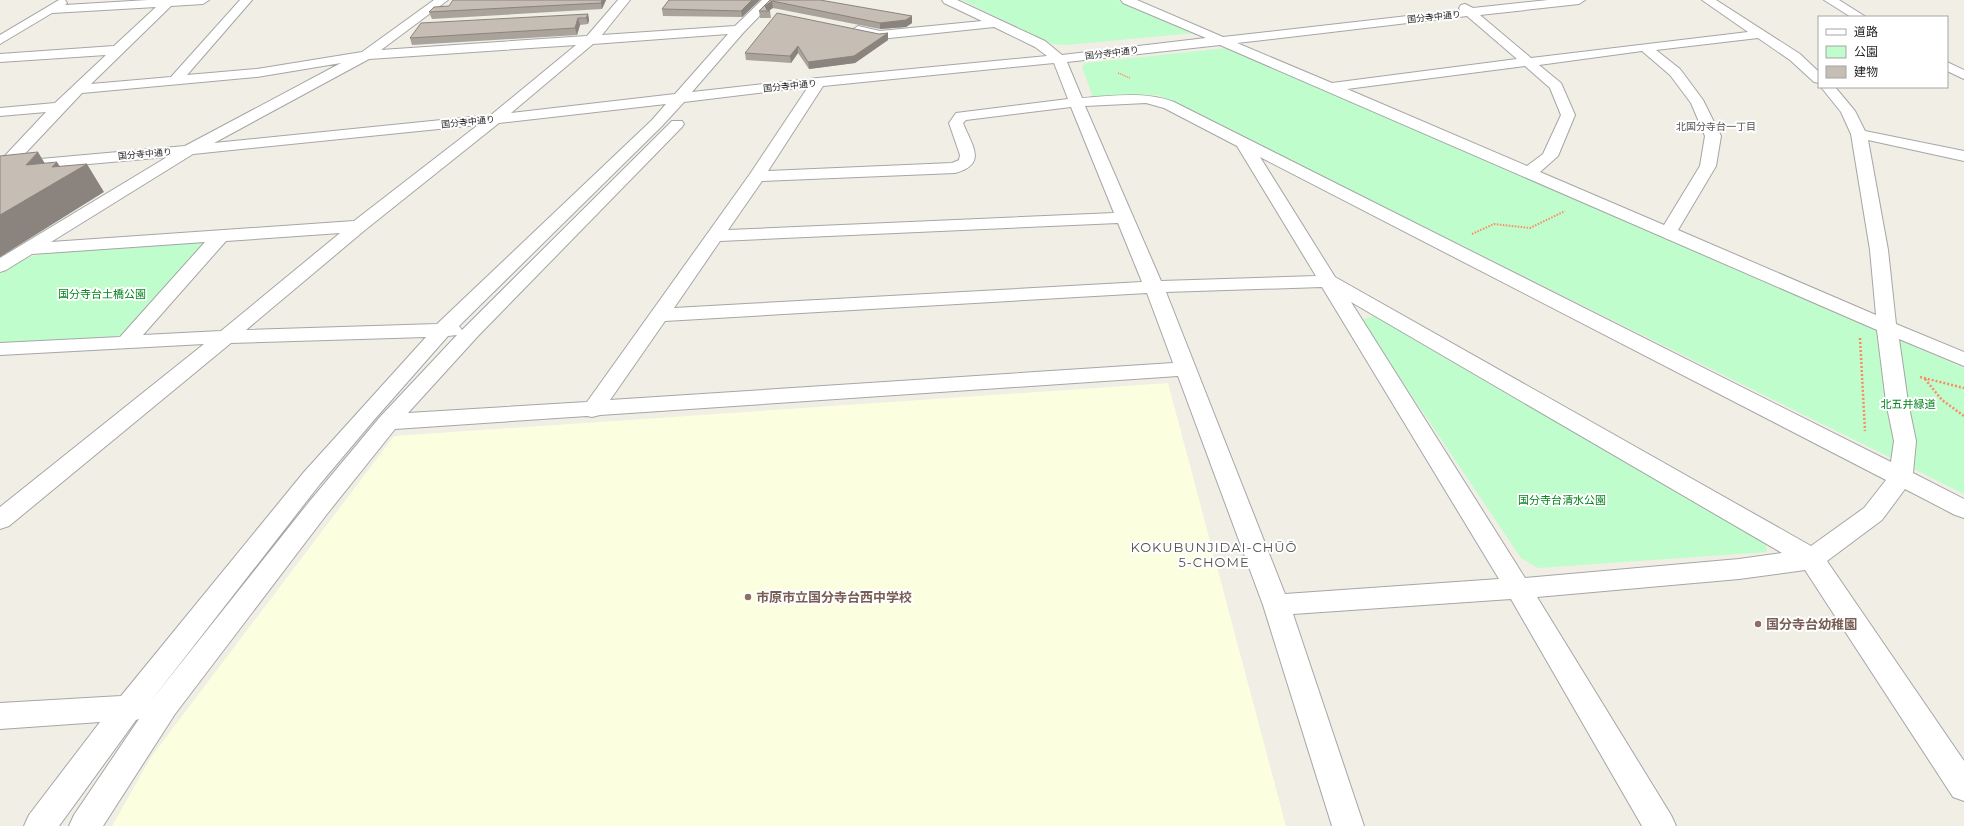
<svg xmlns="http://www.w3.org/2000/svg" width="1964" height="826" viewBox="0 0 1964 826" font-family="Montserrat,'Noto Sans JP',sans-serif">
	<rect width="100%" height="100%" fill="#f0eee5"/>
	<path fill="#fbffdf" d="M1168,383L1286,826H112L151,757L394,436Z"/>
	<path fill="#bffdcc" d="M962,0H1118L1194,33L1066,45L1052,44Z
		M1227,48L1964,368V494L1158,95L1093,97L1082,67L1085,63Z
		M200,242L206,245L125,333L116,337L0,343V274L25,258L43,254Z
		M1374,316L1765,541L1767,552L1538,568L1521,558L1361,320Z"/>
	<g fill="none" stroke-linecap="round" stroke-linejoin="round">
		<g stroke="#a6a6a6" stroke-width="2">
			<path id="minor" d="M59,0H65L67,3L65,5L148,0H209L203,4L171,6L91,84L171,77L240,0H252L187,75L257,69L362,52L434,0H448L381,50L587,36L618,0H630L602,35L735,26L762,0H775L743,33L692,92L818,78L1047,56L1035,47L994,27L880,39L854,33L852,30L858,26L880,31L982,21L944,3L942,0H957L1045,41L1062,55L1206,38L1123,3L1121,0H1137L1223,37L1460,10L1459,8L1461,5L1465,4L1473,8L1548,0H1585L1579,4L1480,15L1531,58L1748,32L1702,0H1716L1800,54L1819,72V83L1814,82L1790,60L1758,38L1656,50L1680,69L1703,100L1721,136L1716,166L1678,230L1876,315L1870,250L1851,134L1841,112L1821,87H1835L1855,111L1865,131L1964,151V161L1868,140L1888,250L1896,324L1964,352V366L1899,339L1908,402L1916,441L1913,473L1964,499V518L1955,515L1905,489L1882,520L1827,561L1964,761V801L1953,797L1805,570L1739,579L1537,597L1671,815L1676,826H1642L1511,599L1293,614L1364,826H1332L1263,605L1178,376L600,415L592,417L587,416L395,429L327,514L175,714L103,826H69L74,815L139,719L136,720L59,826H24L29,815L100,722L0,729V703L121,696L304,472L426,337L231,343L9,526L0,529V507L204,344L0,355V343L120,337L205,242L32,254L6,270L0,272V258L167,157L0,172V161L46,112L0,116V108L55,103L106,55L0,62V54L114,46L156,7L52,13L0,44V35ZM1467,16L1517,59L1332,83L1237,43ZM728,34L675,94L511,113L593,44ZM576,45L491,115L214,143L369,59ZM1220,45L1877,330L1886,402L1894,441L1891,462L1174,102C1145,91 1113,96 1082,98L1067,62ZM1642,51L1670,75L1691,103L1705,136L1700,166L1664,225L1540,172L1558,156L1575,115L1561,83L1539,65ZM341,63L185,146L18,161L82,93L257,77ZM1054,63L1068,99L956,113L949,123L960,155L959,160L952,163L768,171L823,86ZM1525,66L1550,88L1561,115L1543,154L1527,166L1347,89ZM808,87L750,174L587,402L408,413L478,336L682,127L684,124L682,121H672L462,330L459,326L662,126L684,102ZM1146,103L1164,108L1237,146L1316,276L1161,281L1085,106ZM666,104L652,120L437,324L246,330L365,230L499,123ZM1071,107L1114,213L728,230L762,181L955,173C988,164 972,146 963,123L966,120ZM478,125L354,221L51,242L193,154ZM1260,157L1886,480L1864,508L1811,546L1335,277ZM1118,223L1142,282L674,308L720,241ZM340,233L221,331L143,335L226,241ZM1322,287L1499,579L1285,594L1166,292ZM1147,293L1173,363L610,400L665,321ZM1351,302L1782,553L1739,559L1525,578ZM457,335L380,417L309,502L150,702L320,484L374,420L448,336Z
				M1824,0H1839L1866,17H1851Z
				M1947,62L1964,70V79L1947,71Z"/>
		</g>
		<path stroke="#ff8967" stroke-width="1.5" stroke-dasharray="1 1" stroke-linecap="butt" d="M1118,73L1130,78"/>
		<path stroke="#ff8967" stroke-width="2" stroke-dasharray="1.5 1.5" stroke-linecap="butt" d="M1472,234L1494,224L1530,228L1565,211"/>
		<path stroke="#ff8967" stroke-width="2.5" stroke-dasharray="2 2" stroke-linecap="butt" d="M1860,338L1865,431
			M1920,377L1964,388
			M1925,379L1942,400L1964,416"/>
		<use href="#minor" fill="#fff" fill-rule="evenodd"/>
	</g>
	<path fill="#aaa39b" d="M606,0L602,9L432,19L429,12Z
		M669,0H760L742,17L663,16L662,9Z
		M770,0L912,16V23L906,27L880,29L773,8L768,11H770L771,18H760L759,11Z
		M588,14L589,20L588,24L580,25L577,35L412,45L410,38Z
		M888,33V40L855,63L809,69L798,53L791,63L746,60L745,53Z"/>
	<path fill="#8b847e" d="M602,0H606L602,9L601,3Z
		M752,0H760L742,17L741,11Z
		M772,1L773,8L768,11L765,6Z
		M588,14L589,20L588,24L586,18Z
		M912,16V23L906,27L880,29V23Z
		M578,18L580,25L577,35L575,28Z
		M888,33V40L855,63L809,69L808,62Z
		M798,46V53L791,63L790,56Z
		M38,152L55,180L52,167L57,162L66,176L87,164L104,192L0,257V215L26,165Z"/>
	<path fill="#c6bdb4" stroke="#8b847e" d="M453,0H602L601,3L429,12L434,7L449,6Z
		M669,0H752L741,11L662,9Z
		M770,0H820L912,16L906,20L880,23L772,1L765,6L767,10L770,11H759Z
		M777,13L879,34L888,33L854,56L808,62L798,46L790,56L745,53Z
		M588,14L586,18H578L575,28L410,38L421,23Z
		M38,152L26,165L57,162L52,167L87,164L0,215V156Z"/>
	<g fill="#8d6e63" stroke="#fff" stroke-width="1.5">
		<circle cx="748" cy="597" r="4"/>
		<circle cx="1758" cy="624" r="4"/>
	</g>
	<g text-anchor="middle" stroke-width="4" stroke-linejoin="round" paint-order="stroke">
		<g font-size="9" fill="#1f1f1f" stroke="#fff">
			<text transform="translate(1434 17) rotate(-6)" y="3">国分寺中通り</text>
			<text transform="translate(1112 53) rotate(-7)" y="3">国分寺中通り</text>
			<text transform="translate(790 86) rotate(-6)" y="3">国分寺中通り</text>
			<text transform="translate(468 122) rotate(-6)" y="3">国分寺中通り</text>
			<text transform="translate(145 154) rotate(-5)" y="3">国分寺中通り</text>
		</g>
		<g font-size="10" fill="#525252" stroke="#fff">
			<text x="1716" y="130">北国分寺台一丁目</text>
		</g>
		<g font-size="11" fill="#04861f" stroke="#fff">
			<text x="102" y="298">国分寺台土橋公園</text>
			<text x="1908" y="408">北五井緑道</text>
			<text x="1562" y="504">国分寺台清水公園</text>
		</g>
		<g font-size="13" letter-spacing="1" fill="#525252" stroke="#fff">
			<text x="1214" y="552">KOKUBUNJIDAI-CHŪŌ<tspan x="1214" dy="15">5-CHOME</tspan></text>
		</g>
		<g font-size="13" font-weight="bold" fill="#785e54" stroke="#fff" text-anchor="start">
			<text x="756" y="602">市原市立国分寺台西中学校</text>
			<text x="1766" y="629">国分寺台幼稚園</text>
		</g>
	</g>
	<rect x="1818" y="16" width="130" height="72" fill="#ffffff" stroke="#a5a5a5"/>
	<rect x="1826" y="29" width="20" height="6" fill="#ffffff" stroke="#a5a5a5"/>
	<text x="1854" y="36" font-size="12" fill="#1f1f1f">道路</text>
	<rect x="1826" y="46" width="20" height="12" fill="#bffdcc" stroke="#a5a5a5"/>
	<text x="1854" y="56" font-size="12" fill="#1f1f1f">公園</text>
	<rect x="1826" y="66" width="20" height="12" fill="#c6bdb4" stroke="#a5a5a5"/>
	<text x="1854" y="76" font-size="12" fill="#1f1f1f">建物</text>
</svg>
